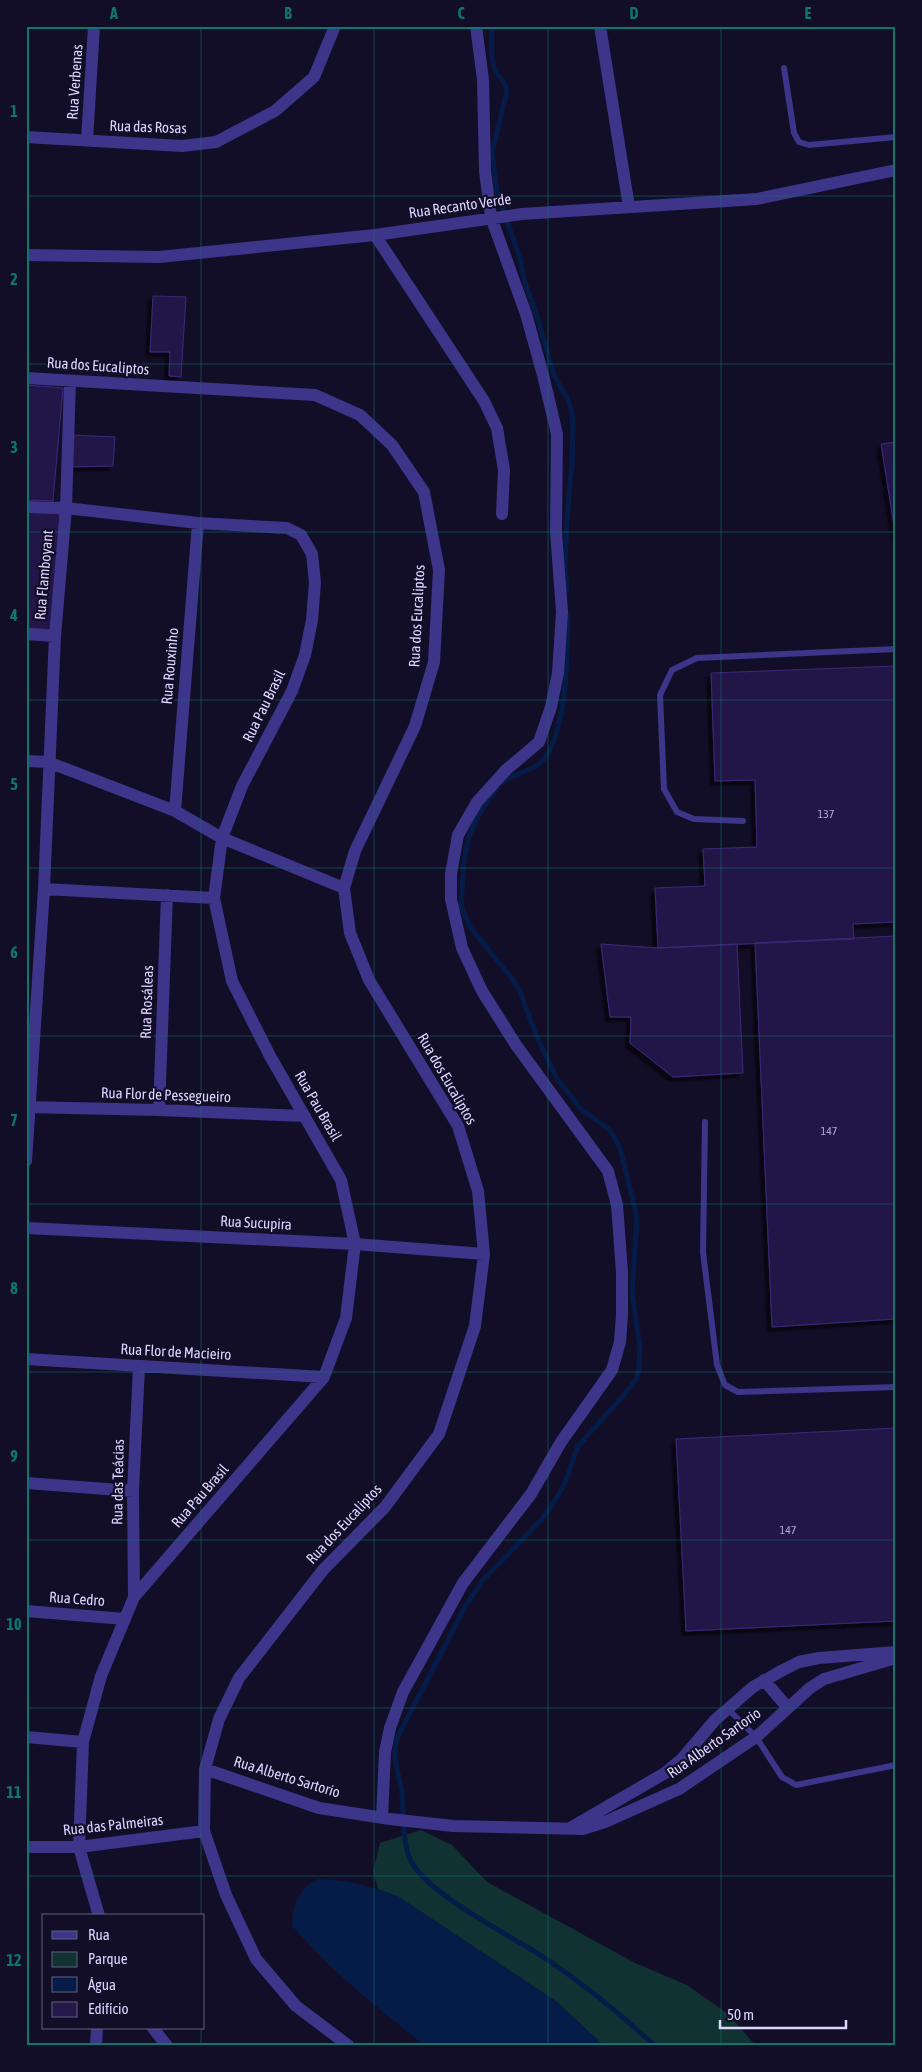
<svg xmlns="http://www.w3.org/2000/svg" width="922" height="2072" viewBox="0 0 922 2072" font-family="'Asap Condensed',sans-serif">
	<defs>
		<filter id="shadow"><feDropShadow dx="-4.5" dy="4.5" stdDeviation="1" flood-color="#0009"/></filter>
	</defs>
	<rect width="100%" height="100%" fill="#130e28"/>
	<path fill="#103232" d="M421,1830L452,1845L487,1882L635,1963L687,1985L728,2014L756,2046H604L557,2002L399,1897L378,1889L373,1871L380,1843Z"/>
	<path fill="#061c48" d="M318,1879C345,1879 374,1887 399,1897L557,2002L604,2046H425L360,1993L328,1964L292,1926C292,1906 300,1887 318,1879Z"/>
	<g fill="none" stroke-linecap="round" stroke-linejoin="round">
		<path stroke="#061c48" stroke-width="5" d="M492,26C492,40 490,54 494,67C497,76 506,81 507,91L492,153L497,192L519,256L525,283L536,313L554,375L567,398L572,412L573,428L572,463L567,518L565,566L567,591
			M503,782C514,773 530,772 540,763C568,738 567,651 568,614
			M497,788L481,811L469,836L464,860L461,906L470,927L513,980L520,991L536,1035L557,1079L581,1109L610,1130L620,1148L637,1217L632,1293L640,1347L639,1367L637,1378L624,1395L578,1446L565,1483L554,1502L541,1520L483,1580L466,1605L397,1738C391,1758 400,1775 402,1794C404,1814 402,1844 411,1861C428,1894 509,1935 542,1956C582,1983 620,2013 655,2046"/>
	</g>
	<path fill="#24184a" stroke="#3c2978" filter="url(#shadow)" d="M153,296L186,297L181,377L169,376L170,352H150Z
		M26,385L63,388L53,501L26,500Z
		M72,435L115,437L113,466L70,467Z
		M896,442V538L881,444Z
		M26,512L60,514L55,630L26,628Z
		M896,666V922L853,924L854,939L658,948L655,888L705,886L703,849L757,847L755,780L715,781L711,673Z
		M896,936V1319L772,1327L755,943Z
		M601,944L658,948L737,944L743,1073L673,1077L630,1043L631,1017H610Z
		M896,1428V1621L686,1631L676,1439Z"/>
	<g fill="none" stroke-linecap="round" stroke-linejoin="round">
		<path stroke="#3c358a" stroke-width="6" d="M784,68L794,133L799,142L809,145L896,137
			M743,821L694,819L677,812L664,789L660,695L672,670L697,658L896,649
			M705,1122L703,1252L717,1365L725,1385L738,1392L896,1387
			M728,1709L756,1737L782,1777L796,1785L896,1765"/>
		<path stroke="#3c358a" stroke-width="12" d="M600,26L629,207
			M26,137L182,146L216,142L275,111L314,77L335,26
			M87,140L94,26
			M375,235L484,401L497,428L504,470L502,514
			M26,255L159,257L375,235L522,214L757,199L896,170
			M26,378L315,395L360,415L392,445L424,492L439,570L434,662L415,726L355,851L344,888L350,933L369,980L458,1126L478,1191L484,1254L475,1326L439,1434L385,1507L323,1570L239,1678L219,1719L205,1769L204,1831L226,1895L256,1959L296,2006L349,2046
			M26,507L66,508L198,523L287,528L301,535L312,554L315,583L312,620L305,655L292,691L242,786L222,838L214,898L232,981L270,1056L341,1180L355,1244L346,1318L324,1377L134,1597L101,1676L83,1742L79,1847L99,1916
			M26,634L55,636
			M26,761L48,762L175,811L222,838L344,888
			M175,811L198,523
			M44,889L214,898
			M26,1107L159,1110L305,1116
			M159,1110L167,895
			M26,1161L44,889L55,636L66,508L70,381
			M26,1228L355,1244L484,1254
			M26,1359L324,1377
			M26,1483L133,1491
			M134,1597L133,1491L139,1367
			M26,1611L125,1619
			M764,1680L788,1708
			M26,1737L83,1742
			M205,1769L319,1808L390,1819L453,1826L583,1829L605,1822L679,1789L756,1737L810,1688L824,1679L896,1658
			M382,1818L385,1752L390,1728L403,1692L463,1583L531,1494L561,1442L612,1370L620,1342L622,1315V1272L617,1205L608,1171L516,1045L482,991L462,948L451,899V874L458,835L477,802L506,770L539,742L551,707L558,673L562,612L556,532L557,434L543,375L526,314L491,217L485,171L483,80L476,26
			M572,1827L665,1773L682,1759L715,1720L753,1687L781,1671L799,1662L819,1658L896,1652
			M26,1847H79L204,1831
			M153,2028L167,2046
			M96,2046L97,2028"/>
	</g>
	<path fill="none" stroke="#0f766e" stroke-width="1" stroke-opacity="0.55" d="M201,26V1916M374,26V2046M548,26V2046M721,26V2046M26,196H896M26,364H896M26,532H896M26,700H896M26,868H896M26,1036H896M26,1204H896M26,1372H896M26,1540H896M26,1708H896M26,1876H896M201,2028V2046"/>
	<g text-anchor="middle" stroke-width="4.5" stroke-linejoin="round" paint-order="stroke">
		<g font-size="12" fill="#ada6d2">
			<text x="826" y="818">137</text>
			<text x="829" y="1135">147</text>
			<text x="788" y="1534">147</text>
		</g>
		<g font-size="15" fill="#dbd5ff" stroke="#130e28">
			<text transform="translate(75 82) rotate(-86)" y="5">Rua Verbenas</text>
			<text transform="translate(148 127) rotate(2)" y="5">Rua das Rosas</text>
			<text transform="translate(460 206) rotate(-8)" y="5">Rua Recanto Verde</text>
			<text transform="translate(98 366) rotate(4)" y="5">Rua dos Eucaliptos</text>
			<text transform="translate(44 575) rotate(-85)" y="5">Rua Flamboyant</text>
			<text transform="translate(417 616) rotate(-87)" y="5">Rua dos Eucaliptos</text>
			<text transform="translate(170 666) rotate(-85)" y="5">Rua Rouxinho</text>
			<text transform="translate(264 706) rotate(-64)" y="5">Rua Pau Brasil</text>
			<text transform="translate(147 1002) rotate(-88)" y="5">Rua Rosáleas</text>
			<text transform="translate(447 1079) rotate(60)" y="5">Rua dos Eucaliptos</text>
			<text transform="translate(166 1095) rotate(2)" y="5">Rua Flor de Pessegueiro</text>
			<text transform="translate(318 1106) rotate(60)" y="5">Rua Pau Brasil</text>
			<text transform="translate(256 1223) rotate(3)" y="5">Rua Sucupira</text>
			<text transform="translate(176 1352) rotate(3)" y="5">Rua Flor de Macieiro</text>
			<text transform="translate(118 1482) rotate(-89)" y="5">Rua das Teácias</text>
			<text transform="translate(200 1496) rotate(-49)" y="5">Rua Pau Brasil</text>
			<text transform="translate(344 1524) rotate(-47)" y="5">Rua dos Eucaliptos</text>
			<text transform="translate(77 1599) rotate(4)" y="5">Rua Cedro</text>
			<text transform="translate(714 1743) rotate(-35)" y="5">Rua Alberto Sartorio</text>
			<text transform="translate(287 1777) rotate(17)" y="5">Rua Alberto Sartorio</text>
			<text transform="translate(113 1825) rotate(-6)" y="5">Rua das Palmeiras</text>
		</g>
	</g>
	<rect width="922" height="2072" fill="none" stroke="#130e28" stroke-width="55"/>
	<rect x="42" y="1914" width="162" height="115" fill="#130e28" stroke="#635e7e"/>
	<rect x="52" y="1931" width="25" height="8" fill="#3c358a" stroke="#635e7e"/>
	<text x="88" y="1940" font-size="15" fill="#dbd5ff">Rua</text>
	<rect x="52" y="1952" width="25" height="15" fill="#103232" stroke="#635e7e"/>
	<text x="88" y="1964" font-size="15" fill="#dbd5ff">Parque</text>
	<rect x="52" y="1977" width="25" height="15" fill="#061c48" stroke="#635e7e"/>
	<text x="88" y="1990" font-size="15" fill="#dbd5ff">Água</text>
	<rect x="52" y="2002" width="25" height="15" fill="#24184a" stroke="#635e7e"/>
	<text x="88" y="2014" font-size="15" fill="#dbd5ff">Edifício</text>
	<path d="M720 2020v8h126v-8" fill="none" stroke="#dbd5ff" stroke-width="2.5"/>
	<text x="727" y="2020" font-size="15" fill="#dbd5ff" stroke="#130e28" stroke-width="4" paint-order="stroke">50 m</text>
	<rect x="28" y="28" width="866" height="2016" fill="none" stroke="#0f766e" stroke-width="2"/>
	<g font-size="16" text-anchor="middle" font-weight="bold" fill="#0f766e">
		<text x="114" y="19">A</text>
		<text x="288" y="19">B</text>
		<text x="461" y="19">C</text>
		<text x="634" y="19">D</text>
		<text x="808" y="19">E</text>
		<text x="14" y="117">1</text>
		<text x="14" y="285">2</text>
		<text x="14" y="453">3</text>
		<text x="14" y="621">4</text>
		<text x="14" y="790">5</text>
		<text x="14" y="958">6</text>
		<text x="14" y="1126">7</text>
		<text x="14" y="1294">8</text>
		<text x="14" y="1462">9</text>
		<text x="14" y="1630">10</text>
		<text x="14" y="1798">11</text>
		<text x="14" y="1966">12</text>
	</g>
</svg>
